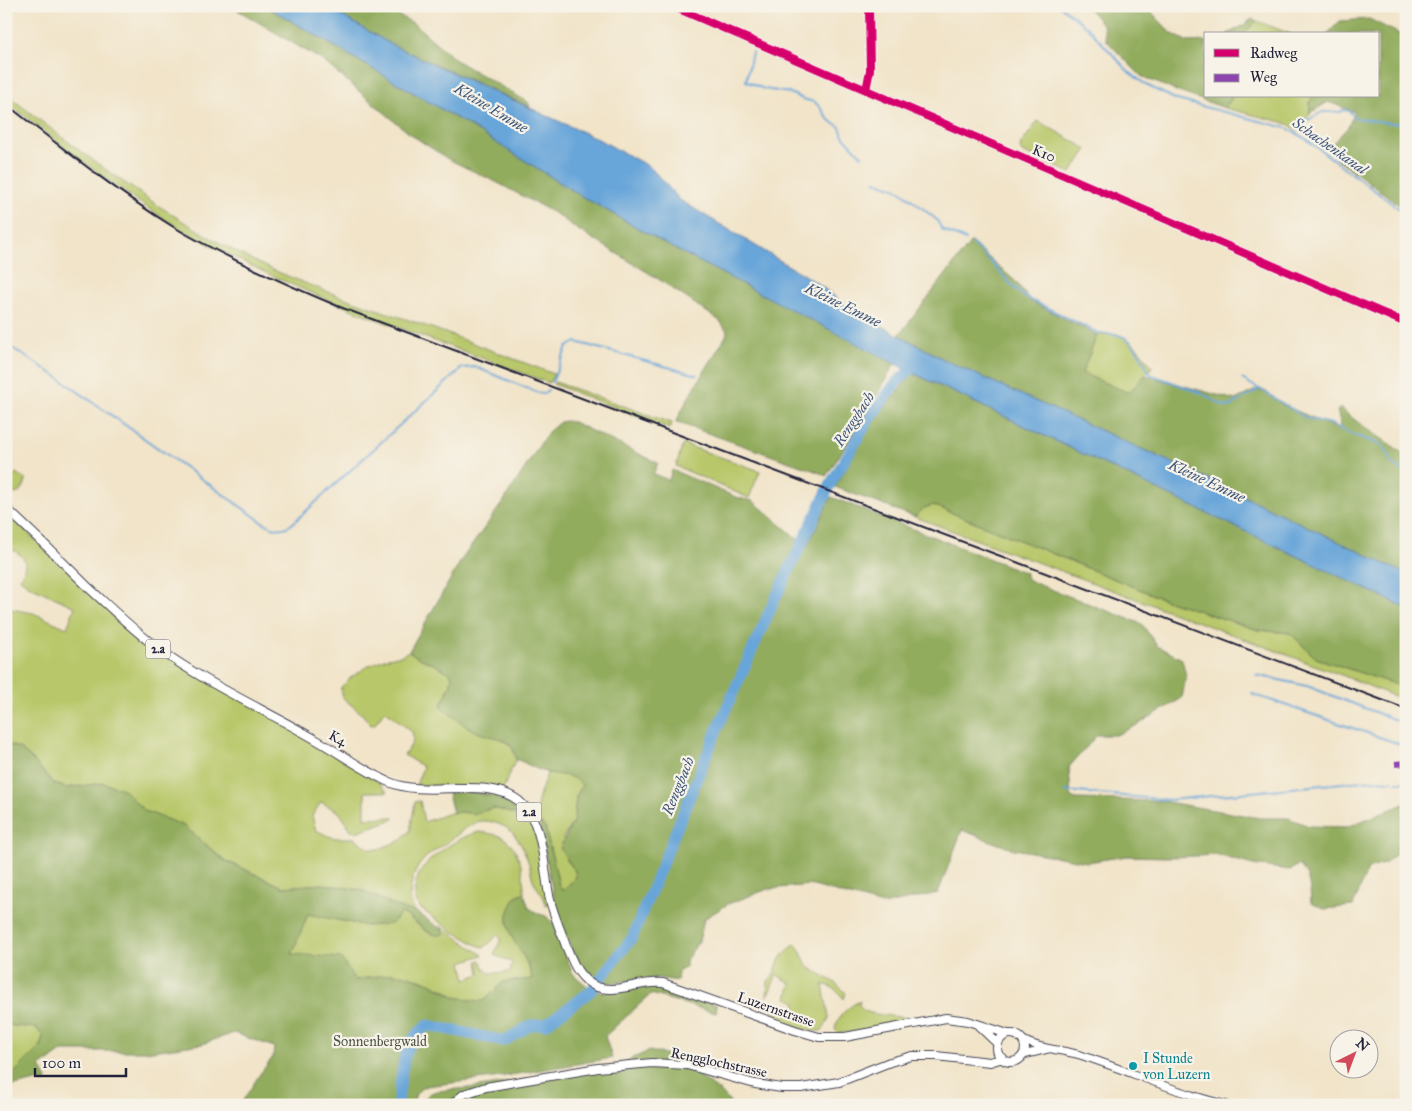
<svg xmlns="http://www.w3.org/2000/svg" width="1412" height="1111" viewBox="0 0 1412 1111" font-family="'IM FELL Great Primer',serif">
	<rect width="100%" height="100%" fill="#f7f3e8"/>
	<filter id="ink" filterUnits="userSpaceOnUse"><feTurbulence type="fractalNoise" baseFrequency=".02" numOctaves="2"/><feDisplacementMap in="SourceGraphic" scale="10" xChannelSelector="R" yChannelSelector="G"/><feConvolveMatrix kernelMatrix="1 2 1 2 8 2 1 2 1" color-interpolation-filters="sRGB"/></filter>
	<filter id="wash" filterUnits="userSpaceOnUse"><feTurbulence type="fractalNoise" baseFrequency=".0096" numOctaves="4" result="noise"/><feDisplacementMap in="SourceGraphic" scale="20" xChannelSelector="R" yChannelSelector="G"/><feGaussianBlur stdDeviation="1.12" result="paint"/><feColorMatrix in="noise" values="0 0 0 0 0 0 0 0 0 0 0 0 0 0 0 0 0 1.4 0 .05"/><feComposite in="paint" operator="in"/></filter>
	<g filter="url(#wash)">
		<rect width="100%" height="100%" fill="#f1e4c9"/>
		<path fill="#b8c769" stroke="#6d7452" d="M1257,21L1291,34H1244Z
			M6,94C87,157 168,219 260,264C303,284 347,299 391,314C446,332 500,354 554,374L549,383C428,337 303,298 190,234C124,197 66,147 6,102Z
			M1233,96H1313L1310,102V113L1297,131L1290,125L1282,122L1225,108Z
			M1038,121L1087,149L1071,173L1022,152L1020,148L1021,144Z
			M1117,334C1134,340 1142,353 1152,367L1129,394L1082,373L1097,335Z
			M555,382L672,423L670,429L553,384Z
			M683,444L760,471L749,498L676,466Z
			M16,473L26,480C23,493 14,500 6,486L13,475Z
			M933,505L1166,600L1258,630L1290,633L1316,658L1406,688V701L1344,676L915,517L924,508Z
			M15,521L137,635L380,783L383,788L388,792H365V818L393,817L394,819L356,832L351,830L339,812L321,802L312,816L316,830L328,836L336,838H354L370,849H379L399,841L410,831L415,802L420,801L424,822L450,813L461,812L475,814L493,808L521,815C502,798 495,797 471,792C485,793 500,794 513,801C540,816 543,876 548,905L546,906C545,895 538,891 534,882C531,877 531,869 529,864C525,851 518,836 507,828C500,824 489,820 481,821C470,823 460,833 452,839C431,854 416,859 411,886C409,896 410,903 416,912L402,909L361,890L323,884L283,887L224,860L184,826L145,811L123,789L103,783L66,788L53,783L32,759L19,748L6,744V608L33,613L67,628L75,607L30,586L20,579C30,560 24,555 6,547C6,537 4,526 15,521Z
			M409,651C422,662 439,664 452,675L451,683L441,706L444,709L476,732L489,736H498L512,747L516,759L503,789L495,787L416,785L423,767L404,755C409,748 416,741 412,732L385,710L375,724L371,725L362,714L343,698L341,691V687L349,679L368,666L384,659L402,655Z
			M547,773C560,774 574,774 582,785L576,797L574,820L563,838L566,859L575,871L576,877L564,890H562L559,885L545,827C543,825 540,824 539,822C531,812 544,784 547,773Z
			M480,832C487,833 494,834 500,836C520,845 524,874 524,893L516,896L513,938L523,954L533,979L503,982L485,1000L477,1001L455,997L443,989L421,979L391,974L355,980L292,954L308,914L367,926L400,913L406,915L427,932L444,931L440,926L483,955L462,962L466,979L480,974L478,961L481,960L483,966L489,973L510,972L512,962L494,955L501,939L497,935L490,943L484,947L479,946L449,929L421,909C409,897 416,874 427,863C438,851 465,834 480,832Z
			M795,944L798,947L808,967L834,982L846,993L844,999C839,993 831,984 823,985L829,1018L823,1030C812,1035 778,1022 769,1015L771,1009L791,1016L796,1002L787,998L791,983L777,975L767,997L768,981L773,976L780,958Z
			M860,1001L859,1005L864,1011L875,1014L908,1018L907,1020L855,1032L838,1033L835,1029C838,1015 848,1007 860,1001Z
			M6,1025L36,1028L43,1036L40,1047L12,1075L6,1077Z"/>
		<path fill="#92ac5d" stroke="#5a674c" d="M231,6H266L468,125L583,197L673,248L895,363L864,418L826,476L818,472L676,422L687,400L726,336L727,331L720,321L657,278L580,231L556,214L498,183L448,159L410,134L323,61Z
			M325,6H381L413,23L457,61L528,102L530,107L394,46Z
			M1086,6H1146L1171,33L1188,42L1206,41V96H1233L1225,108L1176,91L1141,76L1106,40L1103,25Z
			M1252,19L1257,21L1244,34H1227L1241,27Z
			M1369,19L1406,37V210L1335,157L1331,145L1347,128L1355,112L1328,102L1310,113V102L1313,96H1378V34H1327L1340,21Z
			M971,242L1016,282L1030,301L1097,335L1082,373L1129,393L1145,375L1235,400L1256,390L1265,391L1283,405L1338,429L1341,425L1337,411L1340,408C1361,426 1384,439 1406,456V574L1208,479L949,362L899,335Z
			M913,373L1406,608V688L1316,658L1290,633L1258,630L1166,600L933,505L924,508L915,517L835,487L874,420Z
			M565,421L573,422L658,463L653,474L669,480L672,470L738,498L753,501L807,547L831,497L1026,573V578L1037,584L1142,624L1157,646L1182,659L1186,676L1182,698L1135,726L1116,735H1097L1069,767L1071,797L1076,799L1161,801L1260,818H1288L1309,826L1347,827L1406,803V845L1386,863L1368,869L1353,906L1324,909L1311,903C1310,888 1310,875 1299,865L1290,870L1253,865L1217,855L1172,857L1127,856L1087,862L1009,848L962,830L938,893L883,905L810,885L768,889L728,904L704,919L699,941L686,960V967L678,972L677,981L659,978L609,983L598,981L582,967L576,955L573,953L557,914L539,822L545,827L559,885L562,890H564L576,877L575,871L560,848L574,820L576,797L582,785C572,772 558,777 545,772C535,769 526,763 516,759C511,734 495,740 477,732C465,727 454,717 444,709L441,706L451,684L452,675C439,664 422,662 409,651L462,559L503,502L548,432L560,422Z
			M6,744L19,748L32,759L53,783L66,788L103,783L123,789L145,811L184,826L224,860L283,887L323,884L361,890L402,909L416,912L444,931L445,933C431,943 414,916 401,913L391,924L367,926L308,914L292,954L341,958L355,980L391,974L406,975L430,983L455,997L477,1001L485,1000L503,982L532,979C530,956 504,939 508,914C510,908 513,902 516,896L524,893L529,908L539,914L546,916L553,923L573,974L587,986L604,993L656,986L670,989L717,1005L716,1013L651,994L605,1036L612,1058L493,1078L426,1086C418,1089 413,1096 414,1105H240L260,1074L273,1057L274,1047L234,1033L202,1044L152,1051H63L40,1067L47,1079L45,1083L36,1081L6,1088V1077L12,1075L40,1047L43,1036L36,1028L6,1025Z
			M471,792C497,797 502,798 522,816L493,808L475,814L461,812L453,813L448,793Z
			M649,1051L669,1055L721,1092L732,1105H424C424,1097 429,1093 437,1091L479,1087L615,1066Z"/>
		<path fill="#68a5d9" stroke="#45648a" d="M266,6H325L394,46L598,139L650,167L680,200L817,283L852,310L949,362L1208,479L1406,574V608L913,373L673,248L583,197L468,125Z"/>
		<g fill="none" stroke-linecap="round" stroke-linejoin="round">
			<path stroke="#68a5d9" stroke-width="2" d="M1060,6L1087,27L1129,72L1146,85L1177,100L1287,128L1306,139L1406,214
				M752,52L746,81L764,89L790,93L803,99L814,102L819,106L829,120L840,127L843,136L862,156
				M1303,121L1310,119L1322,112H1340L1344,110L1349,111L1356,118L1390,123H1406
				M875,181L895,188L902,192L937,220L942,230L966,240
				M972,244C992,259 1005,282 1025,297L1098,333C1105,334 1112,334 1118,335C1135,339 1143,360 1150,374L1201,393L1222,405L1228,407L1241,400
				M6,344L53,374L261,521C272,528 281,532 292,524L462,368L475,367L539,393L543,394L548,390
				M1242,379L1259,389
				M552,382L567,347L576,342L697,375
				M1244,398L1260,389L1306,418L1331,424L1351,434L1382,445L1388,453L1391,463L1406,474
				M1256,675L1307,686L1406,724
				M1252,694L1406,746
				M1397,782H1406
				M1065,791L1170,800L1373,780L1392,781"/>
			<path stroke="#68a5d9" stroke-width="11" d="M397,1105C402,1083 400,1058 413,1039C416,1034 422,1030 427,1025L504,1041L531,1025L546,1024L591,991L632,938L719,725L774,601L831,483L870,418L894,385L921,360"/>
		</g>
	</g>
	<g filter="url(#ink)">
		<g fill="none" stroke-linecap="round" stroke-linejoin="round">
			<g stroke="#413f50" stroke-width="7">
				<path id="minor" d="M866,90L870,70L869,6"/>
			</g>
			<g stroke="#413f50" stroke-width="9">
				<path id="secondary" d="M1021,1039C1040,1050 1061,1049 1080,1055C1130,1071 1176,1093 1227,1105
					M1023,1055L1048,1049"/>
			</g>
			<g stroke="#413f50" stroke-width="10">
				<path id="primary" d="M672,6L1406,323
					M6,508C34,534 62,561 89,588C112,609 134,631 159,649C207,684 261,708 313,738C338,752 363,770 389,782C427,799 486,775 519,801C545,822 543,869 550,900C554,916 561,931 566,946C573,963 579,980 597,987C618,994 641,980 663,983L795,1030L819,1037H845L946,1018L968,1021L1008,1034
					M979,1026L998,1044
					M997 1048a14 14 0 1 1 28 0a14 14 0 1 1-28 0Z
					M451,1105L464,1094L486,1087L598,1068L652,1063L687,1065L755,1084L782,1088H801L839,1082L890,1062L912,1056H936L990,1062L1003,1058"/>
			</g>
			<use href="#minor" stroke="#fff" stroke-width="4.5"/>
			<use href="#secondary" stroke="#fff" stroke-width="7"/>
			<use href="#primary" stroke="#fff" stroke-width="8"/>
			<path stroke="#22223b" stroke-width="2" d="M6,104C60,146 114,190 172,226C226,258 282,283 340,307L1406,709"/>
			<path stroke="#8e44ad" stroke-width="6" stroke-dasharray="12 6" stroke-linecap="butt" d="M1395,764L1406,763"/>
			<g stroke="#f7f3e8" stroke-width="11">
				<path id="cycleway" d="M672,6L1406,323
					M866,90L870,70L869,6"/>
			</g>
			<use href="#cycleway" stroke="#d6006c" stroke-width="8"/>
		</g>
	</g>
	<circle fill="#0f9aa8" stroke="#f7f3e8" stroke-width="2" cx="1133" cy="1066" r="5"/>
	<g text-anchor="middle" stroke-width="4.5" stroke-linejoin="round" paint-order="stroke">
		<g fill="#f7f3e8" stroke="#62616f" stroke-width="1">
			<rect x="145.5" y="639.5" width="25" height="19" rx="4"/>
			<rect x="516.5" y="802.5" width="25" height="19" rx="4"/>
		</g>
		<g font-size="12" font-weight="bold" fill="#22223b">
			<text x="158" y="653">2.a</text>
			<text x="529" y="816">2.a</text>
		</g>
		<g font-size="14" fill="#22223b" stroke="#f7f3e8">
			<text transform="translate(1044 153) rotate(23)" y="5">K10</text>
			<text transform="translate(338 738) rotate(30)" y="5">K4</text>
			<text transform="translate(776 1009) rotate(19)" y="5">Luzernstrasse</text>
			<text transform="translate(719 1062) rotate(12)" y="5">Rengglochstrasse</text>
		</g>
		<g font-size="14" fill="#4f5449" stroke="#f7f3e8">
			<text x="380" y="1046">Sonnenbergwald</text>
		</g>
		<g font-size="14" fill="#0d838f" stroke="#f7f3e8" text-anchor="start">
			<text x="1143" y="1063">I Stunde<tspan x="1143" dy="16">von Luzern</tspan></text>
		</g>
		<g font-size="15" font-style="italic" fill="#3e567a" stroke="#f7f3e8">
			<text transform="translate(491 108) rotate(31)" y="5">Kleine Emme</text>
			<text transform="translate(1330 146) rotate(35)" y="5">Schachenkanal</text>
			<text transform="translate(843 305) rotate(26)" y="5">Kleine Emme</text>
			<text transform="translate(854 419) rotate(-57)" y="5">Renggbach</text>
			<text transform="translate(1207 481) rotate(25)" y="5">Kleine Emme</text>
			<text transform="translate(678 786) rotate(-68)" y="5">Renggbach</text>
		</g>
	</g>
	<rect width="1412" height="1111" fill="none" stroke="#f7f3e8" stroke-width="25"/>
	<rect x="1204" y="32" width="175" height="65" fill="#f7f3e8" stroke="#a29fa3"/>
	<rect x="1214" y="49" width="25" height="8" fill="#d6006c" stroke="#a29fa3"/>
	<text x="1250" y="58" font-size="15" fill="#22223b">Radweg</text>
	<rect x="1214" y="74" width="25" height="8" fill="#8e44ad" stroke="#a29fa3"/>
	<text x="1250" y="82" font-size="15" fill="#22223b">Weg</text>
	<g transform="translate(1354 1054) rotate(42)"><circle r="24" fill="#f7f3e8" stroke="#a29fa3"/>
	<path d="M0-4L9 19L0 12L-9 19Z" fill="#d1495b"/>
	<text y="-8" font-size="14" font-weight="bold" text-anchor="middle" fill="#22223b">N</text>
	</g>
	<path d="M35 1068v8h91v-8" fill="none" stroke="#22223b" stroke-width="2.5"/>
	<text x="42" y="1068" font-size="15" fill="#22223b" stroke="#f7f3e8" stroke-width="4" paint-order="stroke">100 m</text>
</svg>
